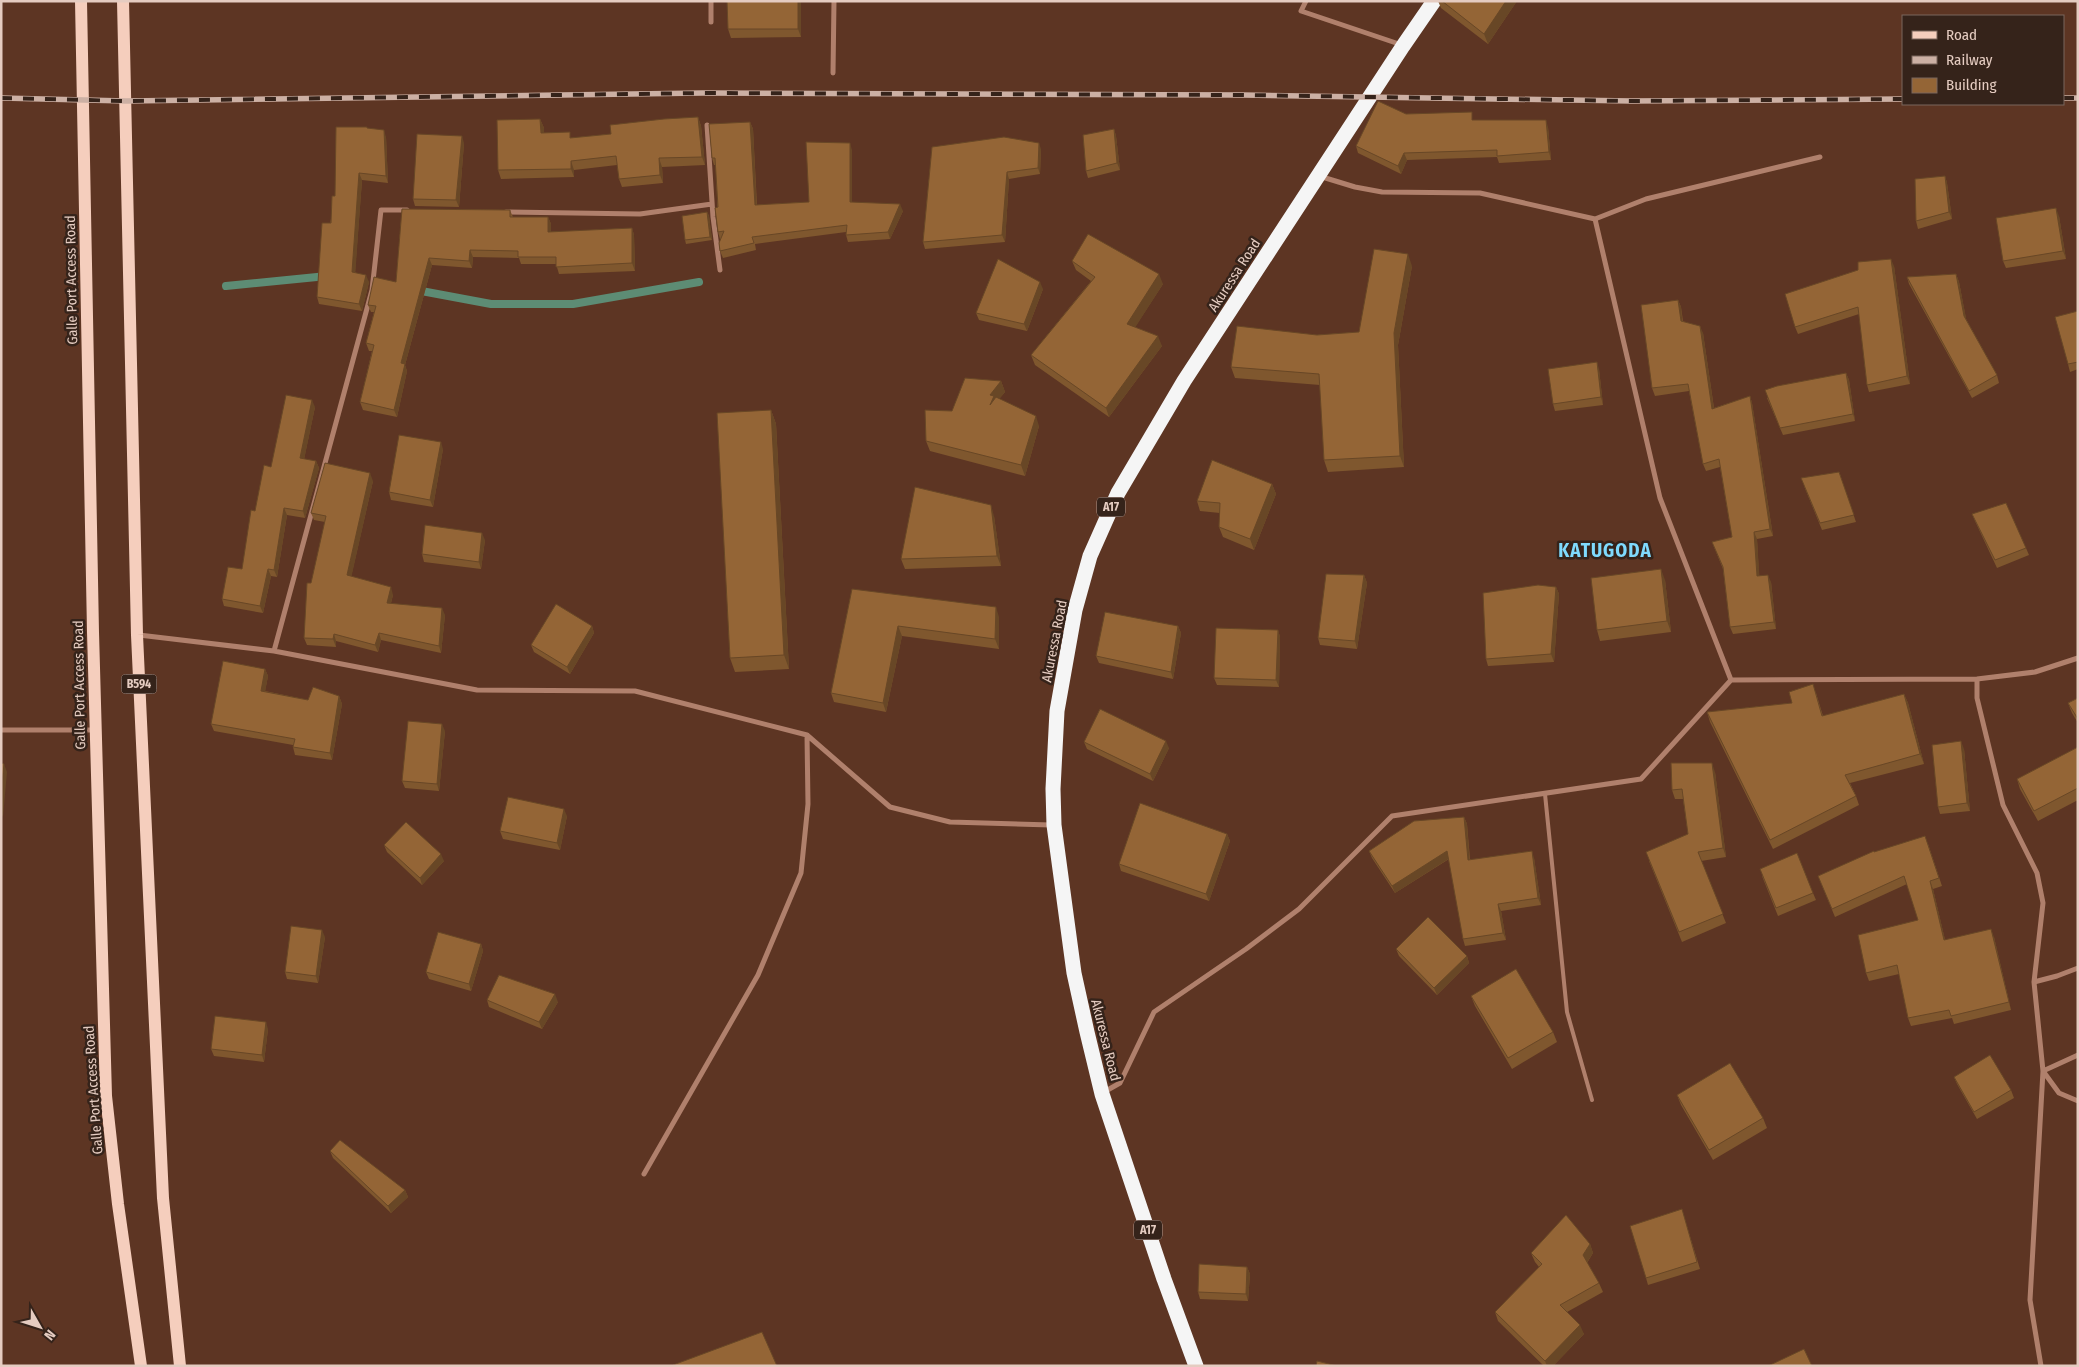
<svg xmlns="http://www.w3.org/2000/svg" width="2079" height="1367" viewBox="0 0 2079 1367" font-family="'Fira Sans Condensed',sans-serif">
	<rect width="100%" height="100%" fill="#5d3523"/>
	<g fill="none" stroke-linecap="round" stroke-linejoin="round">
		<path stroke="#5d8c74" stroke-width="8" d="M226,286L327,276
			M416,290L491,304H573L699,282"/>
		<path stroke="#b0806c" stroke-width="4" d="M1545,794L1567,1012L1592,1100"/>
		<path stroke="#b0806c" stroke-width="5" d="M1306,1L1301,11L1402,45
			M711,22V1
			M833,73L834,1
			M707,125L713,217L720,270
			M1319,176L1355,187L1382,192L1480,193L1595,219L1646,199L1820,157
			M506,212L640,214L712,204
			M1595,219L1660,498L1731,680
			M139,635L274,651L477,690L635,691L807,735L890,807L950,822L1051,825
			M274,651L372,290L381,210H407
			M1977,679V698L2003,805L2037,873L2043,903L2034,982L2043,1071L2030,1300L2041,1366
			M1,730H95
			M2034,982L2057,976L2078,968
			M2078,1055L2043,1071L2059,1093L2078,1101
			M1104,1092L1120,1083L1154,1012L1246,949L1299,909L1392,816L1641,779L1731,680L1977,679L2035,672L2078,658
			M644,1174L758,975L801,873L808,804L807,735"/>
		<path stroke="#f5cebd" stroke-width="12" d="M81,1L93,632L106,1096L118,1204L141,1366
			M123,1L137,635L163,1198L180,1366"/>
		<path stroke="#f5f5f5" stroke-width="15" d="M1196,1366L1164,1279L1102,1094L1087,1032L1074,973L1054,825L1053,789L1057,711L1075,610L1090,556L1118,493L1184,381L1403,46L1434,1"/>
		<g stroke="#ccb0a4" stroke-width="5.5">
			<path id="rail" d="M1,98L126,101L703,93L1243,95L1631,101L1903,99
				M2063,98H2078"/>
		</g>
		<use href="#rail" stroke="#35231a" stroke-width="4" stroke-dasharray="11" stroke-linecap="butt"/>
	</g>
	<path fill="#7f572e" d="M801,1V37L731,38L728,29Z
		M1438,1H1517L1488,44L1441,8Z
		M1406,114L1548,127L1551,160L1499,163L1497,157L1407,160L1401,174L1358,153L1356,146Z
		M698,117L701,126L705,165L662,167L663,183L622,187L619,179L617,165L574,170V177L501,179L498,170L540,119L544,128V133L572,138L611,134Z
		M750,122L753,129L757,205L809,202L852,150V202L903,211L890,239L848,242L846,235V232L755,244L756,250L723,258L720,251L721,239H720L718,232L716,165H714L712,158Z
		M367,128L386,137L388,183L362,180L355,272L369,282L362,311L319,304L317,297L335,196Z
		M1114,129L1116,136L1120,170L1088,178L1086,171Z
		M464,143L459,207L415,206L413,199Z
		M932,147L1041,149L1040,174L1009,179L1005,242L925,249L923,242Z
		M1945,176L1947,183L1952,219L1918,229L1916,221Z
		M402,209L510,210L513,217H548L551,224V232L632,228L634,235L635,271L559,274L556,264H521L519,258L473,257L472,268L432,265L405,365L407,371L397,417L363,410L360,402L372,351H369L366,343L374,312H371L368,305L396,282Z
		M707,212L709,216L712,240L686,244L685,240Z
		M2059,216L2066,259L2006,268L2003,261Z
		M1072,261L1163,284L1135,327L1162,346L1109,417L1035,365L1031,355L1091,281L1076,270Z
		M1412,266L1398,345L1404,467L1328,472L1324,460L1320,385L1235,378L1231,367L1317,335L1359,332Z
		M1894,266L1910,384L1869,392L1867,385L1859,314L1798,334L1795,327Z
		M1956,274L1959,282L1966,319L1997,375L1999,383L1972,398L1909,284L1907,277Z
		M1043,289L1027,331L979,320L976,313Z
		M1678,300L1681,307L1683,321L1703,333L1714,408L1750,396L1752,403L1773,536L1757,539L1759,576L1771,582L1776,629L1733,634L1730,627L1723,569L1712,542L1732,537L1720,467L1706,471L1703,464L1689,391L1655,396L1652,388Z
		M2078,311V369L2070,372L2068,364Z
		M1599,369L1603,405L1555,411L1553,404Z
		M1846,373L1849,380L1855,421L1783,435L1767,398Z
		M1001,381L1005,392L999,399L1039,426L1025,476L930,451L926,441L952,411Z
		M315,407L304,459L316,461L319,468L305,518L287,515L277,577L271,576L263,613L224,606L222,599L242,569L271,467Z
		M771,410L776,424L789,669L735,672L730,658Z
		M443,449L433,507L391,500L389,492Z
		M1839,472L1856,522L1822,530L1804,486Z
		M373,481L351,577L393,595L391,603L445,615L441,653L381,640L378,652L336,641V647L307,645L304,638L325,522L314,520L311,513Z
		M1272,484L1276,494L1254,550L1223,537L1219,527L1220,513L1200,511L1197,501Z
		M1972,514L2026,548L2029,555L1997,568L1975,521Z
		M994,516L1001,566L905,569L901,559Z
		M485,540L481,569L424,562L422,554Z
		M1364,575L1367,583L1357,649L1320,645L1318,638Z
		M1665,580L1671,632L1600,641L1597,630Z
		M1556,587L1559,594L1554,662L1488,666L1486,659Z
		M852,589L999,617V649L902,636L886,712L834,702L831,693Z
		M592,626L594,633L570,674L534,652L531,645Z
		M1178,626L1181,633L1173,679L1099,663L1096,656Z
		M1278,630L1280,637L1279,687L1217,685L1214,678Z
		M265,669L268,676L265,691L308,700L339,696L342,704L332,760L295,755L293,747V745L214,731L211,724Z
		M1816,693L1823,716L1904,694L1908,703L1924,764L1850,783L1856,796L1859,805L1773,849L1710,722L1707,712L1792,703Z
		M2078,698V723L2072,713L2068,703Z
		M445,731L439,791L405,788L402,781Z
		M1084,742L1169,748L1153,781L1087,749Z
		M2078,747V800L2038,821L2020,789L2017,779Z
		M1964,749L1970,811L1940,814L1938,807Z
		M1715,772L1726,857L1701,861L1726,923L1682,942L1649,861L1688,834L1683,799H1675L1672,790Z
		M567,816L560,850L503,839L500,831Z
		M1464,817L1467,824L1470,859L1534,858L1541,905L1501,911L1506,940L1465,946L1463,939L1449,859L1395,893L1372,858L1369,851Z
		M1227,834L1230,841L1209,901L1121,871L1119,864Z
		M1928,844L1942,886L1933,889L1945,940L1994,937L2011,1010L1954,1024L1952,1018L1911,1026L1908,1018L1899,974L1869,981L1866,973L1918,920L1907,884L1835,917L1818,876L1874,852Z
		M384,845L444,861L422,885L387,852Z
		M1762,876L1813,893L1816,900L1778,916Z
		M325,937L318,983L287,979L285,972Z
		M481,944L483,951L471,991L429,979L426,972Z
		M1396,949L1467,956L1469,963L1437,995L1399,956Z
		M1471,996L1553,1032L1557,1042L1512,1069L1475,1006Z
		M487,1000L558,1002L542,1029L489,1007Z
		M268,1029L264,1062L214,1056L211,1049Z
		M1954,1077L2011,1090L2014,1098L1977,1119L1957,1084Z
		M1677,1095L1763,1118L1767,1128L1713,1160L1681,1105Z
		M330,1151L405,1190L408,1197L391,1213L333,1158Z
		M1684,1217L1700,1269L1648,1285L1646,1278Z
		M1590,1244L1593,1253L1587,1263L1599,1283L1603,1292L1567,1312L1584,1334L1553,1366H1544L1498,1321L1495,1312L1539,1267L1535,1262L1531,1253Z
		M1247,1267L1250,1274L1248,1301L1200,1299L1198,1292Z"/>
	<path fill="#684726" d="M798,1H801V37L798,29Z
		M1506,1H1517L1488,44L1484,34Z
		M698,117L701,126L705,165L702,157Z
		M540,119L544,128V142L541,133Z
		M1546,120L1548,127L1551,160L1549,152Z
		M750,122L753,129L757,212L755,205Z
		M1114,129L1116,136L1120,170L1117,163Z
		M384,130L386,137L388,183L386,176Z
		M462,136L464,143L459,207L456,200Z
		M850,143L852,150V209L850,202Z
		M1039,143L1041,149L1040,174L1038,168Z
		M1404,153L1407,160L1401,174L1398,166Z
		M659,158L662,167L663,183L660,175Z
		M571,161L574,170V177L571,169Z
		M1007,172L1009,179L1005,242L1002,235Z
		M359,173L362,180L355,278L352,272Z
		M1945,176L1947,183L1952,219L1949,212Z
		M900,204L903,211L890,239L888,232Z
		M2056,208L2059,216L2066,259L2063,251Z
		M707,212L709,216L712,240L710,237Z
		M548,217L551,224V239L548,232Z
		M632,228L634,235L635,271L632,263Z
		M470,250L473,257L472,268L469,261Z
		M1408,254L1412,266L1398,345L1404,467L1400,456L1394,333Z
		M429,258L432,265L405,365L407,371L397,417L394,410L401,363Z
		M1891,259L1894,266L1910,384L1907,376Z
		M1159,274L1163,284L1131,334L1127,324Z
		M1956,274L1959,282L1967,323L1964,316Z
		M366,275L369,282L362,311L359,304Z
		M1040,282L1043,289L1027,331L1024,324Z
		M1678,300L1681,307L1683,328L1681,321Z
		M1700,326L1703,333L1715,416L1712,409Z
		M1158,336L1162,346L1109,417L1106,408Z
		M1597,362L1599,369L1603,405L1601,397Z
		M1846,373L1849,380L1855,421L1853,414Z
		M1001,381L1005,392L996,403L990,405V395Z
		M1750,396L1752,403L1773,536L1770,529Z
		M312,400L315,407L303,465L300,458Z
		M771,410L776,424L789,669L784,655Z
		M1036,416L1039,426L1025,476L1021,465Z
		M441,442L443,449L433,507L430,500Z
		M316,461L319,468L305,518L303,511Z
		M370,473L373,481L350,583L347,575Z
		M1272,484L1276,494L1254,550L1250,539Z
		M991,505L994,516L1001,566L997,556Z
		M284,508L287,515L277,577L274,570Z
		M1754,532L1757,539L1760,584L1757,576Z
		M482,533L485,540L481,569L479,562Z
		M268,569L271,576L263,613L260,606Z
		M1661,569L1665,580L1671,632L1667,621Z
		M1364,575L1367,583L1357,649L1355,641Z
		M1768,575L1771,582L1776,629L1774,622Z
		M391,587L393,595L389,610L387,603Z
		M1556,587L1559,594L1554,662L1551,654Z
		M996,607L999,617V649L995,639Z
		M442,608L445,615L441,653L439,646Z
		M592,626L594,633L570,674L567,667Z
		M898,626L902,636L886,712L883,703Z
		M1178,626L1181,633L1173,679L1171,672Z
		M1278,630L1280,637L1279,687L1276,680Z
		M379,633L381,640L378,652L375,645Z
		M334,634L336,641V647L333,639Z
		M265,669L268,676L264,698L261,691Z
		M1904,694L1908,703L1924,764L1920,754Z
		M339,696L342,704L332,760L330,753Z
		M442,724L445,731L439,791L437,784Z
		M1166,741L1169,748L1153,781L1150,774Z
		M1961,741L1964,749L1970,811L1967,803Z
		M1712,763L1715,772L1726,857L1723,848Z
		M4,764L7,772L3,817L1,813V792Z
		M564,809L567,816L560,850L557,843Z
		M1464,817L1467,824L1470,867L1468,860Z
		M1227,834L1230,841L1209,901L1206,894Z
		M1447,851L1450,858L1395,893L1392,886Z
		M1532,851L1534,858L1541,905L1538,898Z
		M441,854L444,861L422,885L420,878Z
		M1930,881L1933,889L1947,948L1944,940Z
		M1498,904L1501,911L1506,940L1503,933Z
		M1991,929L1994,937L2011,1010L2009,1002Z
		M322,930L325,937L318,983L316,976Z
		M481,944L483,951L471,991L469,984Z
		M1467,956L1469,963L1437,995L1434,988Z
		M555,994L558,1002L542,1029L539,1022Z
		M266,1022L268,1029L264,1062L262,1055Z
		M405,1190L408,1197L391,1213L388,1206Z
		M1590,1244L1593,1253L1586,1264L1583,1255Z
		M1247,1267L1250,1274L1248,1301L1246,1294Z
		M1580,1325L1584,1334L1553,1366H1547L1545,1361Z"/>
	<path fill="#946536" stroke="#684726" d="M727,1H798V29H728Z
		M1442,1H1506L1484,34Z
		M1378,101L1406,114L1472,112V120H1546L1549,152L1497,156V150L1404,153L1398,166L1356,146Z
		M698,117L702,157L659,158L660,175L619,179L616,156L571,161V169L498,170L497,120L540,119L541,133L570,132V138L611,134L610,125L664,119Z
		M750,122L755,205L809,202L806,142L850,143V202L900,204L888,232L846,235L847,225L752,237L754,243L720,251L719,243L724,231L718,232L715,208L718,207L715,158H712L709,124Z
		M336,127H367V128L384,130L386,176L359,173L352,272L366,275L359,304L317,297L322,223H331L332,196H335Z
		M1114,129L1117,163L1086,171L1083,135Z
		M417,134L462,136L456,200L413,199Z
		M1004,137L1039,143L1038,168L1007,172L1002,235L923,242L932,147Z
		M1945,176L1949,212L1916,221L1915,179Z
		M2056,208L2063,251L2003,261L1996,218Z
		M402,209L510,210V217H548V232L632,228V263L556,267V257H518V251L470,250L469,261L429,258L401,363L405,364L394,410L360,402L374,345L366,343L376,306L368,305L374,277L396,282Z
		M707,212L710,237L685,240L682,216Z
		M1088,234L1159,274L1127,324L1158,336L1106,408L1031,355L1095,277L1072,261Z
		M1374,249L1408,254L1394,333L1400,456L1324,460L1319,374L1231,367L1237,326L1317,335L1359,332Z
		M998,259L1040,282L1024,324L976,313Z
		M1891,259L1907,376L1867,385L1858,307L1795,327L1785,294L1858,270V262Z
		M1956,274L1964,316L1997,375L1969,391L1907,277Z
		M1678,300L1681,321L1700,326L1712,409L1750,396L1770,529L1754,532L1757,576L1768,575L1774,622L1730,627L1723,567L1712,542L1732,537L1719,459L1703,464L1688,384L1652,388L1641,305Z
		M2078,311V362L2068,364L2055,317Z
		M1597,362L1601,397L1553,404L1548,369Z
		M1846,373L1853,414L1780,428L1765,390L1777,386Z
		M965,378L1001,381L990,395L994,396L990,405L996,397L1036,416L1021,465L926,441L925,410L952,411Z
		M286,395L312,400L300,458L316,461L303,511L284,508L274,570L268,569L260,606L222,599L228,567L242,569L251,510L255,511L264,465L271,467Z
		M771,410L784,655L730,658L717,413Z
		M399,435L441,442L430,500L389,492Z
		M1212,460L1272,484L1250,539L1219,527L1220,503L1197,501Z
		M325,463L370,473L347,575L391,587L387,603L442,608L439,646L379,633L375,645L334,634L333,639L304,638L307,583H311L326,516L311,513Z
		M1839,472L1854,515L1820,523L1801,478Z
		M915,487L991,505L997,556L901,559Z
		M2006,503L2026,548L1995,560L1972,514Z
		M425,525L482,533L479,562L422,554Z
		M1661,569L1667,621L1597,630L1591,578Z
		M1326,574L1364,575L1355,641L1318,638Z
		M1538,585L1556,587L1551,654L1486,659L1483,593Z
		M852,589L996,607L995,639L898,626L883,703L831,693Z
		M556,604L592,626L567,667L531,645Z
		M1105,612L1178,626L1171,672L1096,656Z
		M1216,628L1278,630L1276,680L1214,678Z
		M223,661L265,669L261,691L308,700L313,687L339,696L330,753L293,747L295,739L211,724Z
		M1813,684L1822,716L1904,694L1920,754L1845,775L1856,796L1770,840L1707,712L1792,703L1789,692Z
		M2078,698V719L2068,703Z
		M1100,709L1166,741L1150,774L1084,742Z
		M408,721L442,724L437,784L402,781Z
		M1961,741L1967,803L1938,807L1932,745Z
		M2078,747V788L2034,811L2017,779Z
		M1,763L4,764L1,792Z
		M1671,763H1712L1723,848L1698,852L1723,914L1679,932L1646,852L1688,834L1682,789L1672,790Z
		M508,797L564,809L557,843L500,831Z
		M1140,803L1227,834L1206,894L1119,864Z
		M1464,817L1468,860L1532,851L1538,898L1498,904L1503,933L1463,939L1447,851L1392,886L1369,851L1414,821Z
		M406,822L441,854L420,878L384,845Z
		M1925,836L1939,878L1930,881L1944,940L1991,929L2009,1002L1951,1016L1949,1010L1908,1018L1897,965L1866,973L1858,935L1918,920L1904,876L1832,909L1818,876L1874,851V852Z
		M1797,853L1813,893L1776,908L1760,869Z
		M1428,917L1467,956L1434,988L1396,949Z
		M291,926L322,930L316,976L285,972Z
		M438,932L481,944L469,984L426,972Z
		M1516,969L1553,1032L1508,1058L1471,996Z
		M499,975L555,994L539,1022L487,1000Z
		M215,1016L266,1022L262,1055L211,1049Z
		M1990,1055L2011,1090L1974,1112L1954,1077Z
		M1730,1063L1763,1118L1709,1150L1677,1095Z
		M340,1140L405,1190L388,1206L330,1151Z
		M1682,1209L1697,1262L1646,1278L1630,1226Z
		M1566,1215L1590,1244L1583,1255L1599,1283L1560,1305L1580,1325L1545,1361L1495,1312L1542,1264L1531,1253Z
		M1199,1264L1247,1267L1246,1294L1198,1292Z
		M762,1332L777,1366H673V1365Z
		M1804,1349L1812,1366H1768Z
		M1317,1361L1337,1366H1316Z"/>
	<g text-anchor="middle" stroke-width="5" stroke-linejoin="round" paint-order="stroke">
		<g fill="#35231a" stroke="#b0998f" stroke-width="1">
			<rect x="1097" y="497.5" width="28" height="19" rx="4"/>
			<rect x="121.5" y="674.5" width="35" height="19" rx="4"/>
			<rect x="1134" y="1220.5" width="28" height="19" rx="4"/>
		</g>
		<g font-size="12" font-weight="bold" fill="#e5ccc1">
			<text x="1111" y="511">A17</text>
			<text x="139" y="688">B594</text>
			<text x="1148" y="1234">A17</text>
		</g>
		<g font-size="14" fill="#e5ccc1" stroke="#35231a">
			<text transform="translate(1234 275) rotate(-57)" y="5">Akuressa Road</text>
			<text transform="translate(71 280) rotate(-91)" y="5">Galle Port Access Road</text>
			<text transform="translate(1054 641) rotate(-79)" y="5">Akuressa Road</text>
			<text transform="translate(79 685) rotate(-91)" y="5">Galle Port Access Road</text>
			<text transform="translate(1106 1040) rotate(76)" y="5">Akuressa Road</text>
			<text transform="translate(93 1090) rotate(-94)" y="5">Galle Port Access Road</text>
		</g>
		<g font-size="19" font-weight="bold" letter-spacing="1" fill="#7fdafd" stroke="#35231a">
			<text x="1605" y="557">KATUGODA</text>
		</g>
	</g>
	<rect width="2079" height="1367" fill="none" stroke="#e5ccc1" stroke-width="5"/>
	<rect x="1902" y="15" width="162" height="90" fill="#35231a" stroke="#7b675d"/>
	<rect x="1912" y="31" width="25" height="8" fill="#f5cebd" stroke="#7b675d"/>
	<text x="1946" y="40" font-size="15" fill="#e5ccc1">Road</text>
	<rect x="1912" y="56" width="25" height="8" fill="#ccb0a4" stroke="#7b675d"/>
	<text x="1946" y="65" font-size="15" fill="#e5ccc1">Railway</text>
	<rect x="1912" y="78" width="25" height="15" fill="#946536" stroke="#7b675d"/>
	<text x="1946" y="90" font-size="15" fill="#e5ccc1">Building</text>
	<g transform="translate(40 1327) rotate(129)" stroke="#35231a" stroke-width="4" paint-order="stroke">
	<path d="M0-4L9 19L0 12L-9 19Z" fill="#e5ccc1"/>
	<text y="-8" font-size="14" font-weight="bold" text-anchor="middle" fill="#e5ccc1">N</text>
	</g>
</svg>
